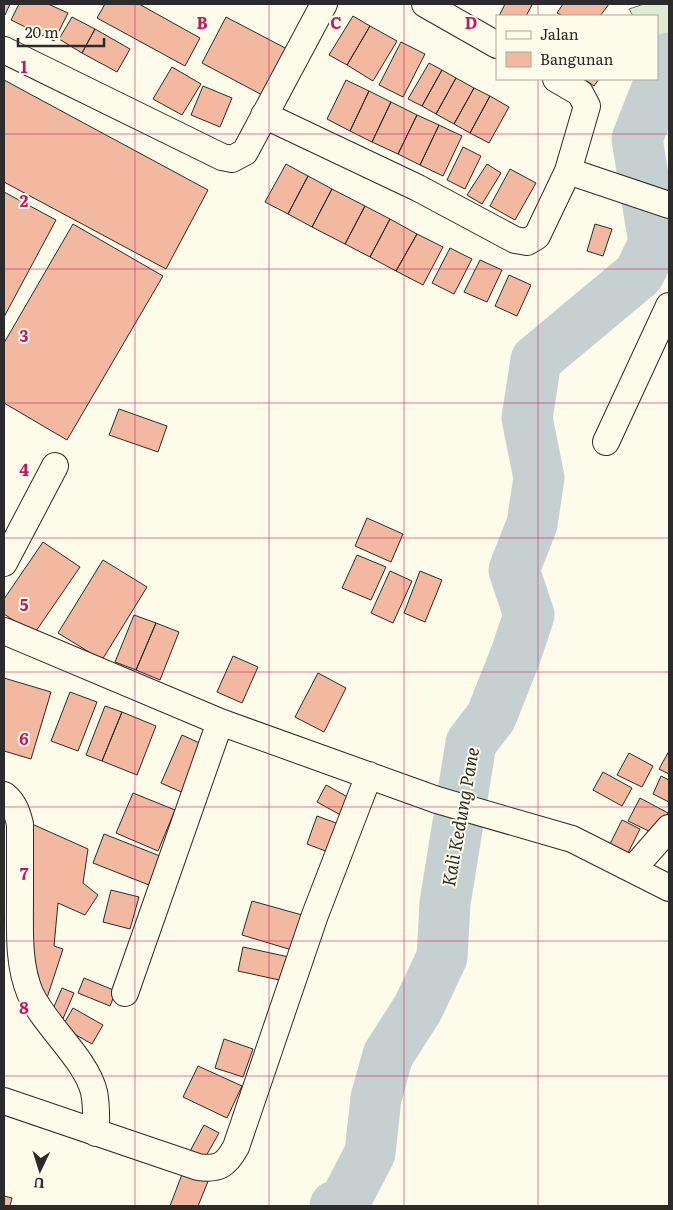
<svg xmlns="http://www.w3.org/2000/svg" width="673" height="1210" viewBox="0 0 673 1210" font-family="Literata,serif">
	<rect width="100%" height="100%" fill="#fdfbea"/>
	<path fill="#deebd1" stroke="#74746e" d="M644,4H669V42L659,54L657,52V16H633L629,9Z"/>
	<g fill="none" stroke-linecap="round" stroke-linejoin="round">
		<path stroke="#c7d0d0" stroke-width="51" d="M335,1206L344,1203L370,1153L376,1098L388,1055L418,1008L442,957L445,903L471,743L491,717L516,654L529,615L514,570L532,524L539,478L527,418L536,360L639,274L654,243L637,139L669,58"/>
	</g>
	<path fill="#f2b8a0" stroke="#2b2b2b" d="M4,4H10L5,15L4,14Z
		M19,4H48L68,13L54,41L11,20Z
		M105,4H139L200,38L185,66L97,18Z
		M505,4H529L532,5L526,16H499Z
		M563,4H609L600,16H563L557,13Z
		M353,16L370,26L347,65L329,55Z
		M72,17L95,29L82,53L59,39Z
		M226,17L289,50L264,96L202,63Z
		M370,26L397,41L373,81L347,65Z
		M95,29L130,49L117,72L82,53Z
		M401,42L425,54L403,97L379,85Z
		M429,63L442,70L422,106L408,99Z
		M172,67L201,84L182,115L153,99Z
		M442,70L456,78L436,114L422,106Z
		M456,78L474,88L454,124L436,114Z
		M584,79H599L594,86Z
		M4,80L208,190L166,269L4,182Z
		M346,80L369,91L350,131L327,119Z
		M203,86L232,98L220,127L191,115Z
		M474,88L490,96L470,133L454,124Z
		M369,91L391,102L372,142L350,131Z
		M490,96L509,107L489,143L470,133Z
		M391,102L417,115L398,154L372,142Z
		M417,115L439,125L420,165L398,154Z
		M439,125L462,136L443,176L420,165Z
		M463,147L481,156L465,189L447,180Z
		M286,164L308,176L288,214L265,202Z
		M487,164L501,173L482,204L467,195Z
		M510,169L536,183L515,220L490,206Z
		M308,176L332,189L312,227L288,214Z
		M332,189L365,206L345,244L312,227Z
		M4,192L56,220L4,317Z
		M365,206L390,219L370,257L345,244Z
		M390,219L417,234L396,271L370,257Z
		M73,224L163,276L67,440L4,403V343Z
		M595,224L612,229L603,256L587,251Z
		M417,234L443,247L423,285L396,271Z
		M450,248L472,259L454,294L432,283Z
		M480,260L502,270L487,302L464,292Z
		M509,275L531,285L517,316L495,306Z
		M119,409L167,426L158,452L109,435Z
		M367,518L403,534L391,562L355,546Z
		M43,542L80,567L34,634L4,614V599Z
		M357,555L386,567L371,600L342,588Z
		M103,560L147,587L102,660L58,633Z
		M390,571L412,581L393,623L371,613Z
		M420,571L442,580L425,622L404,613Z
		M134,615L156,623L136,670L115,662Z
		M156,623L179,632L160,680L136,670Z
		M233,656L258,667L242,703L217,692Z
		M318,673L346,688L324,732L295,717Z
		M4,678L51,692L31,759L4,751Z
		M70,692L97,702L78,751L51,741Z
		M105,706L122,712L102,761L86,755Z
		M122,712L156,726L137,775L102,761Z
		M182,735L206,746L186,794L161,783Z
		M669,751V774L659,769Z
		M629,753L653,766L642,787L617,775Z
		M603,772L632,788L622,806L593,790Z
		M661,776L669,780V802L653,794Z
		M326,785L355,801L346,818L317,802Z
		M133,793L175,810L158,851L116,833Z
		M640,798L668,813L657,835L628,821Z
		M317,816L347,827L336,855L307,844Z
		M622,820L640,829L625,859L607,850Z
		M32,824L88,849L83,883L98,895L85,915L58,903L54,946L63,949L47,998L34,981L31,940Z
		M104,834L160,856L149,885L93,863Z
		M111,890L139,897L130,929L103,922Z
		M252,901L302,915L292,950L242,935Z
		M243,947L289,957L284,981L238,971Z
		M84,978L116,991L110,1006L78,993Z
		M62,988L74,993L62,1021L50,1016Z
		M73,1008L103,1025L92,1044L62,1027Z
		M224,1039L253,1049L243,1077L215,1068Z
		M198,1066L242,1086L227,1118L183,1097Z
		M204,1125L219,1133L201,1165L187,1157Z
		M184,1169L209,1179L198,1206H170Z
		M4,1196L12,1198L10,1206H4Z"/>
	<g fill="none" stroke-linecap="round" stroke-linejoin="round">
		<g stroke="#2b2b2b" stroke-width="28">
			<path id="street" d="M425,4L497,45
				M4,50L222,157L232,159L245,152L324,4
				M264,115L418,188L515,240L527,242L537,236L568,171L587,106L580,93L556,79
				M568,171L669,205
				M606,442L669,306
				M4,563L55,466
				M4,631L220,722L437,800L572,839L669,888
				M4,795C14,803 17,812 20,824C20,849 20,874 20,900C20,931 18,964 30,993C45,1026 86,1059 94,1092C97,1106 96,1119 96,1133
				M633,869L669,828
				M125,993L220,722
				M4,1101L198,1167C219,1170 226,1165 236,1147L315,915L369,775"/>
		</g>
		<use href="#street" stroke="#fdfbea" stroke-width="26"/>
	</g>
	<path fill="none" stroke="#c2185b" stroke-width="1" stroke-opacity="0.55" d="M135,4V1206M269,4V1206M404,4V1206M538,4V16M538,79V1206M4,134H669M4,269H669M4,403H669M4,538H669M4,672H669M4,807H669M4,941H669M4,1076H669"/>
	<g text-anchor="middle" stroke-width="4" stroke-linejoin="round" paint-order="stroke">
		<g font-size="18" font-style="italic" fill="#2b2b2b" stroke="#fdfbea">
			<text transform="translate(461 817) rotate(-80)" y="6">Kali Kedung Pane</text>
		</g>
	</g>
	<g font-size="16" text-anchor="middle" font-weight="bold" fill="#c2185b" stroke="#fdfbea" stroke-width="4" stroke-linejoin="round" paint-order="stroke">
		<text x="202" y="29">B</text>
		<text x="336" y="29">C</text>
		<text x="471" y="29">D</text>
		<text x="24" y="73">1</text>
		<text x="24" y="207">2</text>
		<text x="24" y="342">3</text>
		<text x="24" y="476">4</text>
		<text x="24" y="611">5</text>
		<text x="24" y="745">6</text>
		<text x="24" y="880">7</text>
		<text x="24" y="1014">8</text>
	</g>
	<rect width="673" height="1210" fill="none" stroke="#2b2b2b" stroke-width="10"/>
	<rect x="496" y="15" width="162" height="65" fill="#fdfbea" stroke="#a9a89e"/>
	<rect x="506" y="31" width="25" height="8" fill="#fdfbea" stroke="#a9a89e"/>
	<text x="540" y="40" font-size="15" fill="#2b2b2b">Jalan</text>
	<rect x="506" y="52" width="25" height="15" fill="#f2b8a0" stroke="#a9a89e"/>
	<text x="540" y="65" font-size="15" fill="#2b2b2b">Bangunan</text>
	<g transform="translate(40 1170) rotate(184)" stroke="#fdfbea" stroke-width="4" paint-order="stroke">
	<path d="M0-4L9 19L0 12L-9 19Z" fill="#2b2b2b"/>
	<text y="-8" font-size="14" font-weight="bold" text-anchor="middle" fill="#2b2b2b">U</text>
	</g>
	<path d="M18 38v8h86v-8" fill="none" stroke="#2b2b2b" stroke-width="2.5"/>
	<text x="25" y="38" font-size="15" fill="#2b2b2b" stroke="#fdfbea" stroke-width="4" paint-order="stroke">20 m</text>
</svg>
